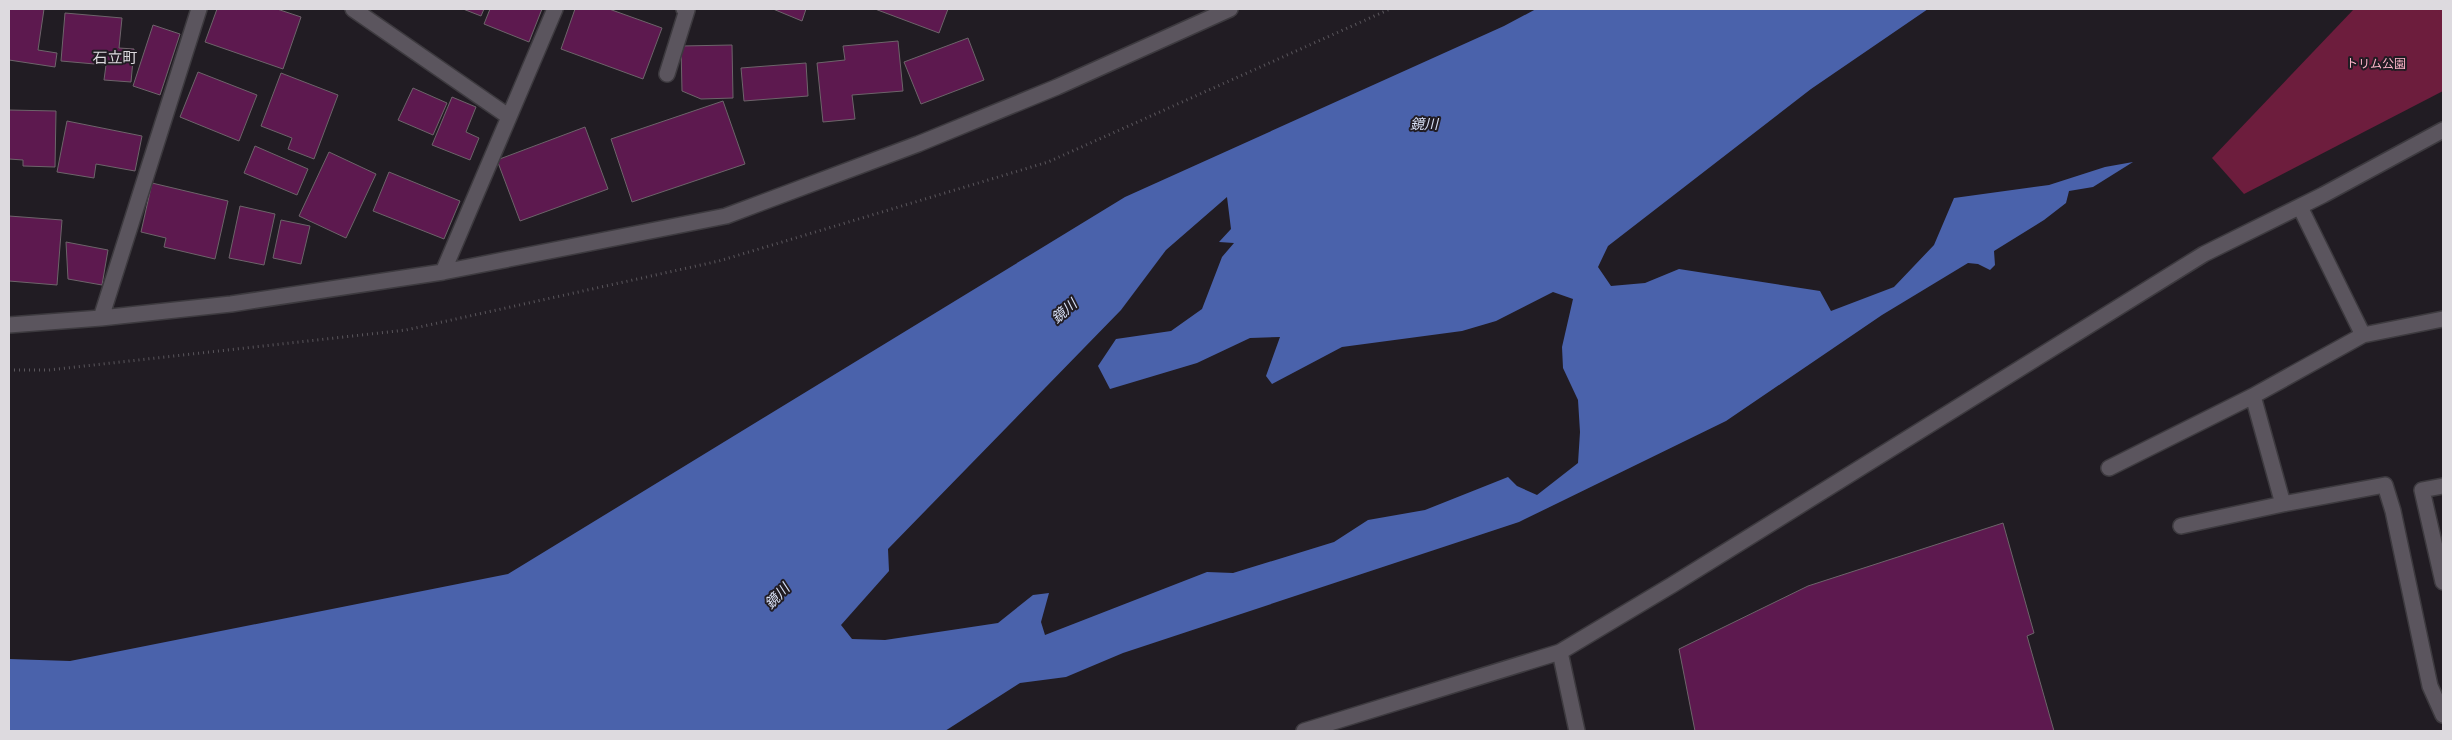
<svg xmlns="http://www.w3.org/2000/svg" width="2452" height="740" viewBox="0 0 2452 740" font-family="'Fira Sans Condensed','Noto Sans JP',sans-serif">
	<rect width="100%" height="100%" fill="#211c23"/>
	<path fill="#6d1d3d" d="M2354,9H2443V91L2244,194L2212,158Z"/>
	<path fill="#4a62ab" fill-rule="evenodd" d="M1536,9H1928L1811,89L1608,246L1598,267L1611,286L1645,283L1679,269L1820,291L1831,311L1894,287L1934,245L1954,198L2049,185L2105,167L2133,162L2093,187L2069,191L2066,203L2044,220L1994,251L1995,265L1990,270L1978,264L1968,263L1882,315L1726,421L1519,522L1123,653L1066,677L1020,683L945,731H9V659L70,661L508,574L1125,197L1504,26ZM1227,197L1231,229L1219,242L1234,243L1222,257L1202,309L1171,331L1116,339L1098,366L1110,389L1197,363L1250,338L1280,337L1266,376L1272,384L1342,347L1462,331L1496,321L1553,292L1573,299L1562,347L1563,368L1578,400L1580,432L1578,463L1537,495L1517,486L1508,477L1425,510L1368,520L1334,542L1233,573L1207,572L1045,635L1041,622L1049,593L1033,595L998,623L885,640L852,639L841,625L889,571L888,549L1121,310L1166,250Z"/>
	<path fill="#5d194f" stroke="#6d646a" d="M9,9H44L38,50L57,53L55,67L9,60Z
		M217,9H277L301,17L283,69L205,42Z
		M463,9H484L481,16Z
		M490,9H542L529,42L484,24Z
		M575,9H609L662,28L643,79L561,49Z
		M773,9H806L802,21Z
		M875,9H948L939,33Z
		M65,13L122,18L119,48L134,49L131,82L104,80L106,65L61,61Z
		M153,25L180,34L160,95L133,86Z
		M968,38L984,80L921,104L904,62Z
		M898,41L903,91L852,95L855,119L823,122L817,63L845,60L843,46Z
		M732,45L733,98L701,99L682,91L681,46Z
		M806,63L808,96L744,101L741,68Z
		M198,72L257,95L239,141L180,117Z
		M281,73L338,95L314,159L288,149L292,138L261,126Z
		M413,88L447,103L433,135L398,120Z
		M452,97L476,107L466,132L479,138L470,160L432,145Z
		M723,101L745,164L632,202L611,139Z
		M9,110L56,111L55,167L23,166V160L9,159Z
		M67,121L142,136L135,171L96,164L94,178L57,172Z
		M585,127L608,189L520,221L497,160Z
		M255,146L308,169L297,195L244,173Z
		M329,152L376,174L346,238L299,216Z
		M389,172L460,201L444,239L373,211Z
		M152,183L228,201L215,259L164,247L166,238L141,232Z
		M240,206L275,214L264,265L229,258Z
		M9,216L62,220L57,285L9,281Z
		M281,220L310,226L301,264L273,258Z
		M66,242L108,250L102,285L68,279Z
		M2003,523L2034,633L2027,636L2054,731H1695L1679,649L1808,586Z"/>
	<g fill="none" stroke-linecap="round" stroke-linejoin="round">
		<g stroke="#3d3a3f" stroke-width="18">
			<path id="minor" d="M353,9L508,116
				M667,74L687,10L684,9
				M2300,207L2363,335L2253,396L2283,504L2385,485L2393,511L2430,686L2443,715
				M443,272L555,9
				M101,318L199,9
				M9,325L101,318L231,304L443,272L726,216L918,144L1057,87L1230,9
				M2363,335L2443,319
				M2109,468L2253,396
				M2443,486L2422,490L2443,582
				M2181,526L2283,504
				M1560,652L1577,731
				M1304,731L1560,652L1672,585L2204,254L2323,195L2443,130"/>
		</g>
		<path stroke="#5a565c" stroke-width="3" stroke-dasharray="1 4" stroke-linecap="butt" d="M9,370H49L406,330L719,261L1048,162L1390,9"/>
		<use href="#minor" stroke="#5b555e" stroke-width="15"/>
	</g>
	<g text-anchor="middle" stroke-width="4" stroke-linejoin="round" paint-order="stroke">
		<g font-size="12" fill="#feb5ca" stroke="#211c23">
			<text x="2376" y="68">トリム公園</text>
		</g>
		<g font-size="14" font-style="italic" fill="#d8e0f5" stroke="#211c23">
			<text x="1424" y="129">鏡川</text>
			<text transform="translate(1064 311) rotate(-41)" y="5">鏡川</text>
			<text transform="translate(777 596) rotate(-47)" y="5">鏡川</text>
		</g>
		<g font-size="15" fill="#dddadf" stroke="#211c23">
			<text x="115" y="63">石立町</text>
		</g>
	</g>
	<rect width="2452" height="740" fill="none" stroke="#dddadf" stroke-width="20"/>
</svg>
